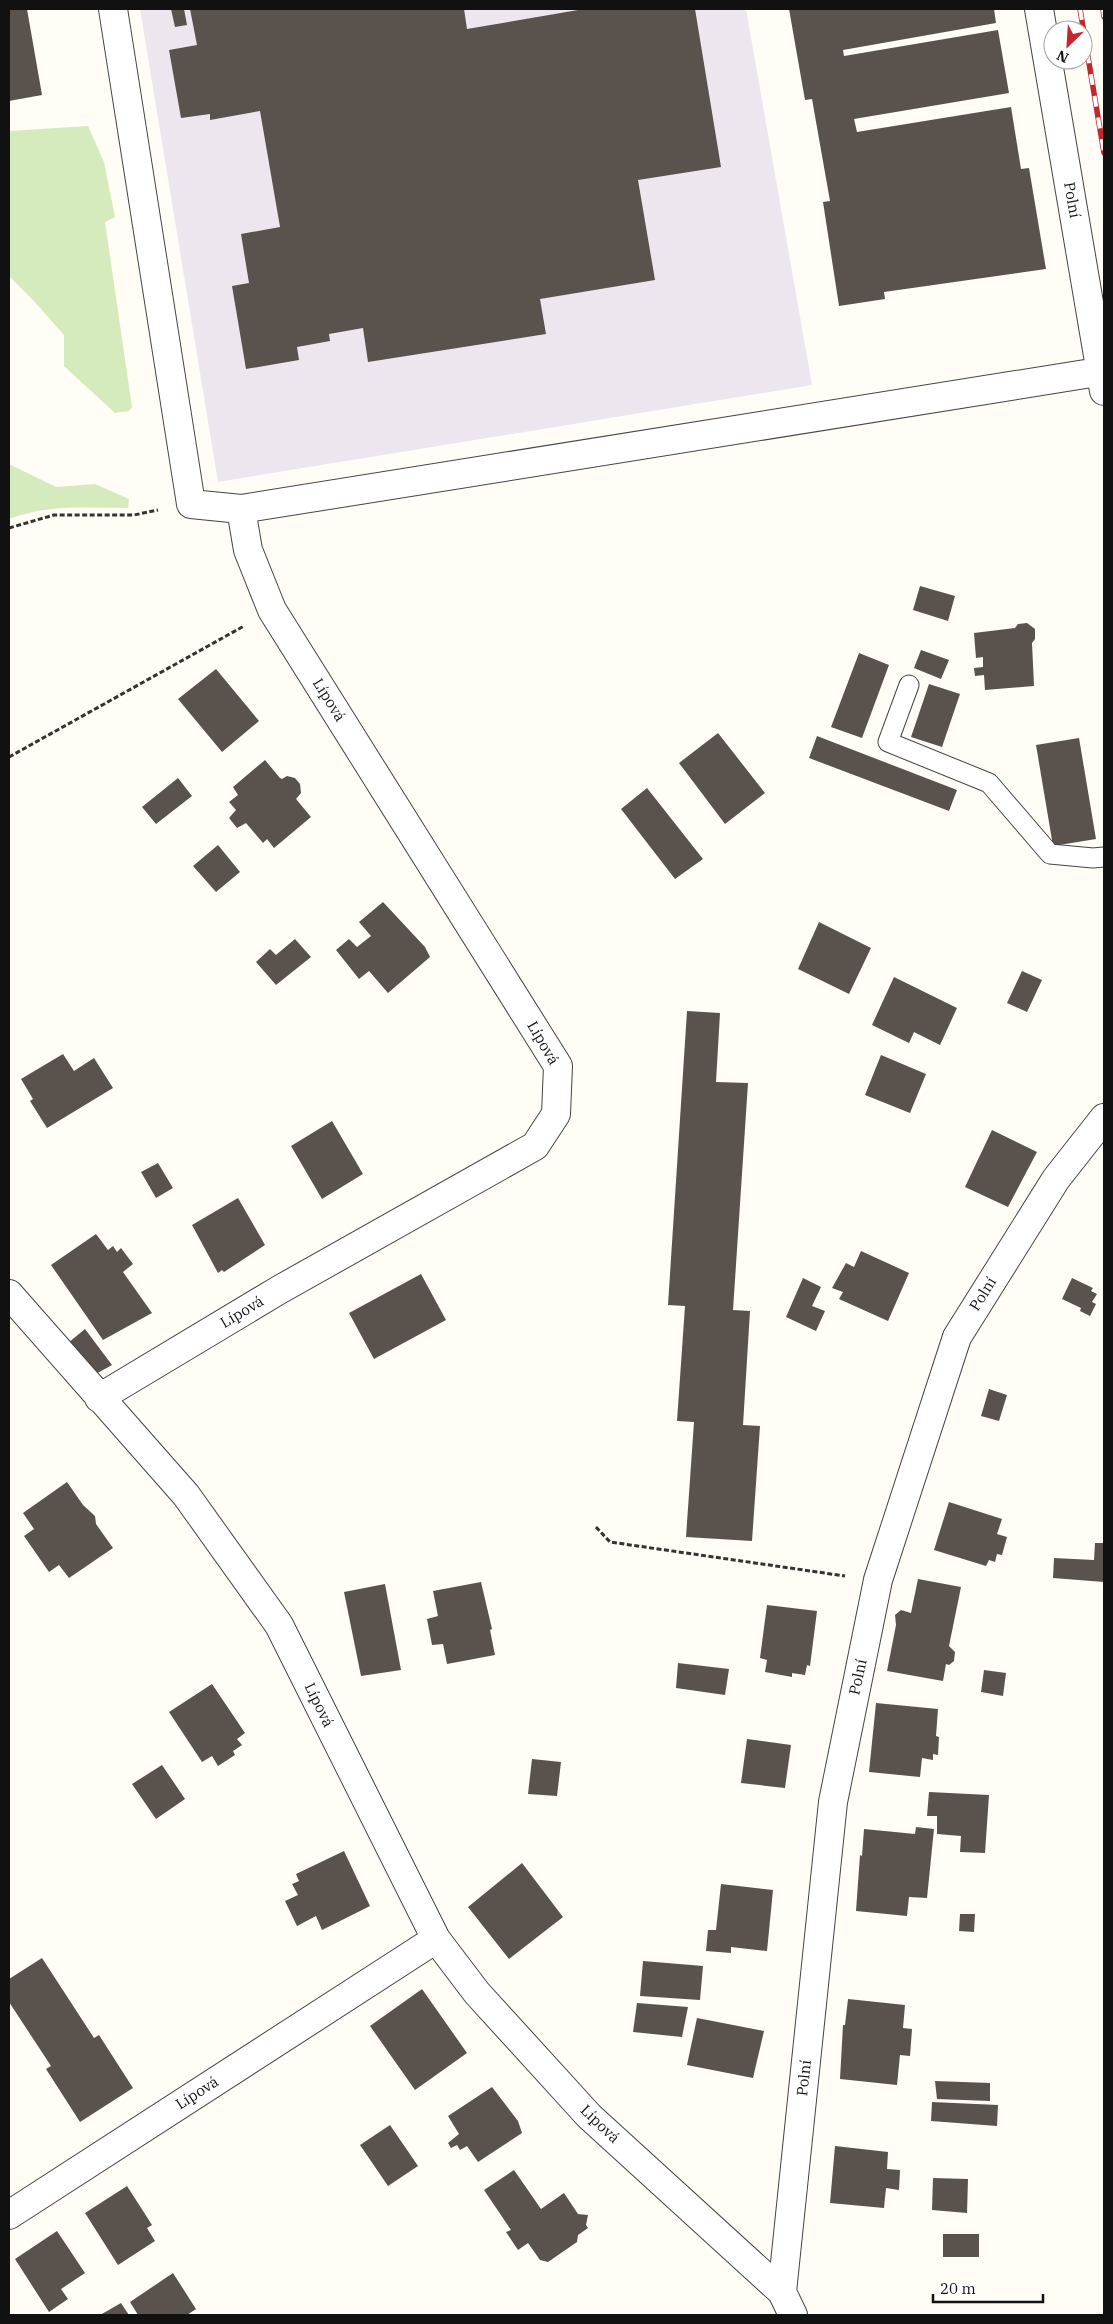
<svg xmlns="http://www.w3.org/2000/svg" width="1113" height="2324" viewBox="0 0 1113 2324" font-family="'IBM Plex Serif',serif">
	<rect width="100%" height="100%" fill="#fffdf5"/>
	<path fill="#eee6ef" d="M140,9H746L812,385L218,482Z"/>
	<path fill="#d5ebbd" d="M88,126L104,162L115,217L105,222L132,407L129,411L115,413L64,366V335L33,300L9,276V131Z
		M9,464L56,487L95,484L129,499L128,508C88,508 47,504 9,519Z"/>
	<path fill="#5a524d" d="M9,9H27L42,95L9,101Z
		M171,9H184L187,25L175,27Z
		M190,9H464L467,29L584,9H695L721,167L638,180L655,280L540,299L546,334L368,362L363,328L329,334L330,341L297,347L299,360L246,369L232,286L249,283L241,234L280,227L260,111L210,120V114L181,118L169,50L197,45Z
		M789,9H994L996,23L843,50L844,56L998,30L1009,93L854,119L857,132L1011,107L1021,169L1029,168L1046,269L884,292L885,299L839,306L823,202L830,201L812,99L805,100Z
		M920,586L955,596L948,621L913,610Z
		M1027,623L1035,629V639L1032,643L1034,686L985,690L984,675L975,676L974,668L983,667V657L976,658L974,633L1015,628L1018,624Z
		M921,650L949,660L941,679L914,668Z
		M859,653L889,665L862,738L831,727Z
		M216,669L259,721L222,752L178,699Z
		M929,684L960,694L942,747L911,737Z
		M718,733L765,793L725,824L679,763Z
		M817,736L957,790L949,811L809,758Z
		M1079,738L1096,839L1053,846L1036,745Z
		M265,760L280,778L282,779L287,776L295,778L300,784L301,793L296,799L311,817L274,848L267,839L263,843L246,823L237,828L229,818L236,810L229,802L238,795L233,787Z
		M178,778L192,796L156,824L142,807Z
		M647,788L703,859L675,879L621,809Z
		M218,845L240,872L216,892L193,866Z
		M383,902L425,947L430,957L388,993L369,971L359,979L336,950L349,939L357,947L371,936L359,922Z
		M819,922L871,948L849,994L798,969Z
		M295,939L311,957L276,985L256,962L270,949L276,955Z
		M1022,971L1042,980L1027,1012L1007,1003Z
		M894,977L957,1008L940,1045L914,1032L909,1043L872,1025Z
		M687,1011L720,1013L716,1082L748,1083L733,1310L750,1311L743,1425L760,1426L752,1541L686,1537L694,1422L677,1421L685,1306L668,1305Z
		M63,1054L74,1071L94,1058L113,1088L47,1128L30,1101L33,1099L21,1079Z
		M881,1055L926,1074L910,1113L865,1095Z
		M332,1121L363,1174L322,1199L291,1146Z
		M992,1130L1037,1152L1008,1207L965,1187Z
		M158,1163L173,1188L156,1198L141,1172Z
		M238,1198L265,1245L224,1272L222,1270L218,1273L192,1225Z
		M96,1234L108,1250L113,1246L117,1252L121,1248L133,1264L123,1272L152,1313L103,1340L51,1265Z
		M861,1251L909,1273L888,1321L839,1299L843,1292L832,1288L846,1263L854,1267Z
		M421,1274L446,1320L374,1359L349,1313Z
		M803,1278L821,1287L812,1306L825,1311L816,1331L786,1317Z
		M1072,1278L1093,1288L1091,1291L1097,1294L1092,1302L1096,1304L1090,1316L1080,1311L1081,1308L1062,1299Z
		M85,1329L112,1365L94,1375L68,1343Z
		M989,1389L1007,1395L999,1421L981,1416Z
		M67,1482L83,1505L95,1516L96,1524L113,1548L69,1578L59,1565L49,1572L24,1536L34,1529L23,1513Z
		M949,1502L1002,1519L997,1534L1007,1537L1002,1555L997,1554L995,1562L989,1560L986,1566L934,1550Z
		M1095,1543H1104V1582L1053,1578L1054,1558L1094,1560Z
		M918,1579L961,1587L949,1646L955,1652L954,1661L949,1665L946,1664L943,1681L887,1671L896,1625L895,1615L901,1610L911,1613Z
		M481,1582L492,1629L490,1630L495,1655L447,1664L443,1644L432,1645L427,1619L438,1616L433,1591Z
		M385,1584L401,1670L361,1676L344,1592Z
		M767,1605L817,1611L810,1666L807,1665L805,1675L792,1673V1677L765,1672L767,1660L760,1658Z
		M678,1663L729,1669L725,1695L676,1688Z
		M984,1670L1006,1673L1003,1696L981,1692Z
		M212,1684L245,1733L237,1739L242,1745L233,1751L235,1755L218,1766L212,1756L202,1762L169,1712Z
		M876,1703L938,1709L936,1736L939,1737L938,1755L933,1754V1760L922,1758L920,1777L869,1772Z
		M747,1739L791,1745L785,1788L741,1783Z
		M532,1759L561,1762L557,1796L528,1794Z
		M162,1765L185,1799L156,1819L132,1784Z
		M929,1792L989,1795L985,1853L960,1852L961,1836L937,1834V1816H927Z
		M916,1827L934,1829L927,1898L909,1897L907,1916L856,1911L860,1855L862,1856L864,1829L915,1834Z
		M344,1851L370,1906L322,1930L316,1916L297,1926L285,1901L298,1895L292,1884L299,1881L296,1874Z
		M522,1863L563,1917L509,1959L468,1907Z
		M721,1884L773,1890L767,1951L731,1947V1953L706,1951L708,1930H716Z
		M960,1914H975L974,1932L959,1931Z
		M42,1958L94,2038L99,2035L133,2088L80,2122L46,2069L51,2066L9,2002V1979Z
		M643,1961L703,1966L700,2000L640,1996Z
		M422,1989L467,2053L415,2090L370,2026Z
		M848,1999L905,2005L903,2028L912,2029L910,2056L900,2055L897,2085L840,2079L843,2025H845Z
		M637,2003L688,2007L682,2037L633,2032Z
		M697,2018L764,2031L753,2078L687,2065Z
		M935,2081L990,2083V2101L937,2099Z
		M492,2087L518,2121L522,2133L478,2162L467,2146L460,2150L457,2145L451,2148L448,2143L459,2134L448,2116Z
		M932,2102L998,2105L997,2126L931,2121Z
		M390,2125L418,2166L388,2186L360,2145Z
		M835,2146L888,2152L887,2169L900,2170L899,2190L886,2188L884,2208L830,2203Z
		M514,2170L541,2209L564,2193L578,2214L588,2215L586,2225L588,2228L578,2235L577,2242L548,2262L540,2260L528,2243L518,2250L506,2232L511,2230L484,2190Z
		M933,2178L968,2179L967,2213L932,2210Z
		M127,2186L152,2225L147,2228L155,2241L118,2265L85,2213Z
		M57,2231L85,2273L61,2289L68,2299L49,2312L15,2259Z
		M943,2234H979V2257H943Z
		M173,2273L196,2309L187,2315H138L130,2302Z
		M121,2303L129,2315H100Z"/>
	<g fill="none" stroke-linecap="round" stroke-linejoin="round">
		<g stroke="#444" stroke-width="21">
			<path id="service" d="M909,685L888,742L989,783L1050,854L1093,858L1104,857"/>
		</g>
		<g stroke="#444" stroke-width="30">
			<path id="minor" d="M113,9L191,504L241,509L1104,371
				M1039,9L1104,391
				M9,1294L186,1495L279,1625L436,1939L477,1993L589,2116L782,2292L793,2315
				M99,1398L279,1290L535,1146L556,1114L558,1066L272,610L248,550L241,509
				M9,2215L436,1939
				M782,2292L833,1802L878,1580L957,1337L1056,1179L1104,1118"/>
		</g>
		<path stroke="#333" stroke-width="3" stroke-dasharray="5 2.5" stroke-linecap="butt" d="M9,528L54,515H134L158,510
			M9,757L244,626
			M596,1527L610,1542L845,1576"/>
		<use href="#service" stroke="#fff" stroke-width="19"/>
		<use href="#minor" stroke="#fff" stroke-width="28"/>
		<g stroke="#c4262e" stroke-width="5.5">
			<path id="rail" d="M1080,9L1104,153
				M1103,9L1104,17"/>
		</g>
		<use href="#rail" stroke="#fff" stroke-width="4" stroke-dasharray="11" stroke-linecap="butt"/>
	</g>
	<g text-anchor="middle" stroke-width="5" stroke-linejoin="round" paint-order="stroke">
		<g font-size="15" fill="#111" stroke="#fff">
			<text transform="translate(1072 200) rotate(80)" y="5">Polní</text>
			<text transform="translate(329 700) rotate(58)" y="5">Lípová</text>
			<text transform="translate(543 1043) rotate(60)" y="5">Lípová</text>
			<text transform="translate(983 1294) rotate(-58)" y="5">Polní</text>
			<text transform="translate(242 1312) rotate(-31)" y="5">Lípová</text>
			<text transform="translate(858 1677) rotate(-78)" y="5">Polní</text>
			<text transform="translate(319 1705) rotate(64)" y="5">Lípová</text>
			<text transform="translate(804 2078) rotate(-84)" y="5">Polní</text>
			<text transform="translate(197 2093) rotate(-33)" y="5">Lípová</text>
			<text transform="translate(600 2124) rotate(44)" y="5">Lípová</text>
		</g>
	</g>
	<rect width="1113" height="2324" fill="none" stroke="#111111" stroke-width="20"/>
	<g transform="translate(1068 45) rotate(205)"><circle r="24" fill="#ffffff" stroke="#a0a0a0"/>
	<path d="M0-4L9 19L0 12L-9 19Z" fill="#c4262e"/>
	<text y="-8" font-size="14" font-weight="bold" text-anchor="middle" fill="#111111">N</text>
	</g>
	<path d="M933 2294v8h110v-8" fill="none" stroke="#111111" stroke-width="2.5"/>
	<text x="940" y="2294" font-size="15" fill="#111111" stroke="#ffffff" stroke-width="4" paint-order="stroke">20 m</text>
</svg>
